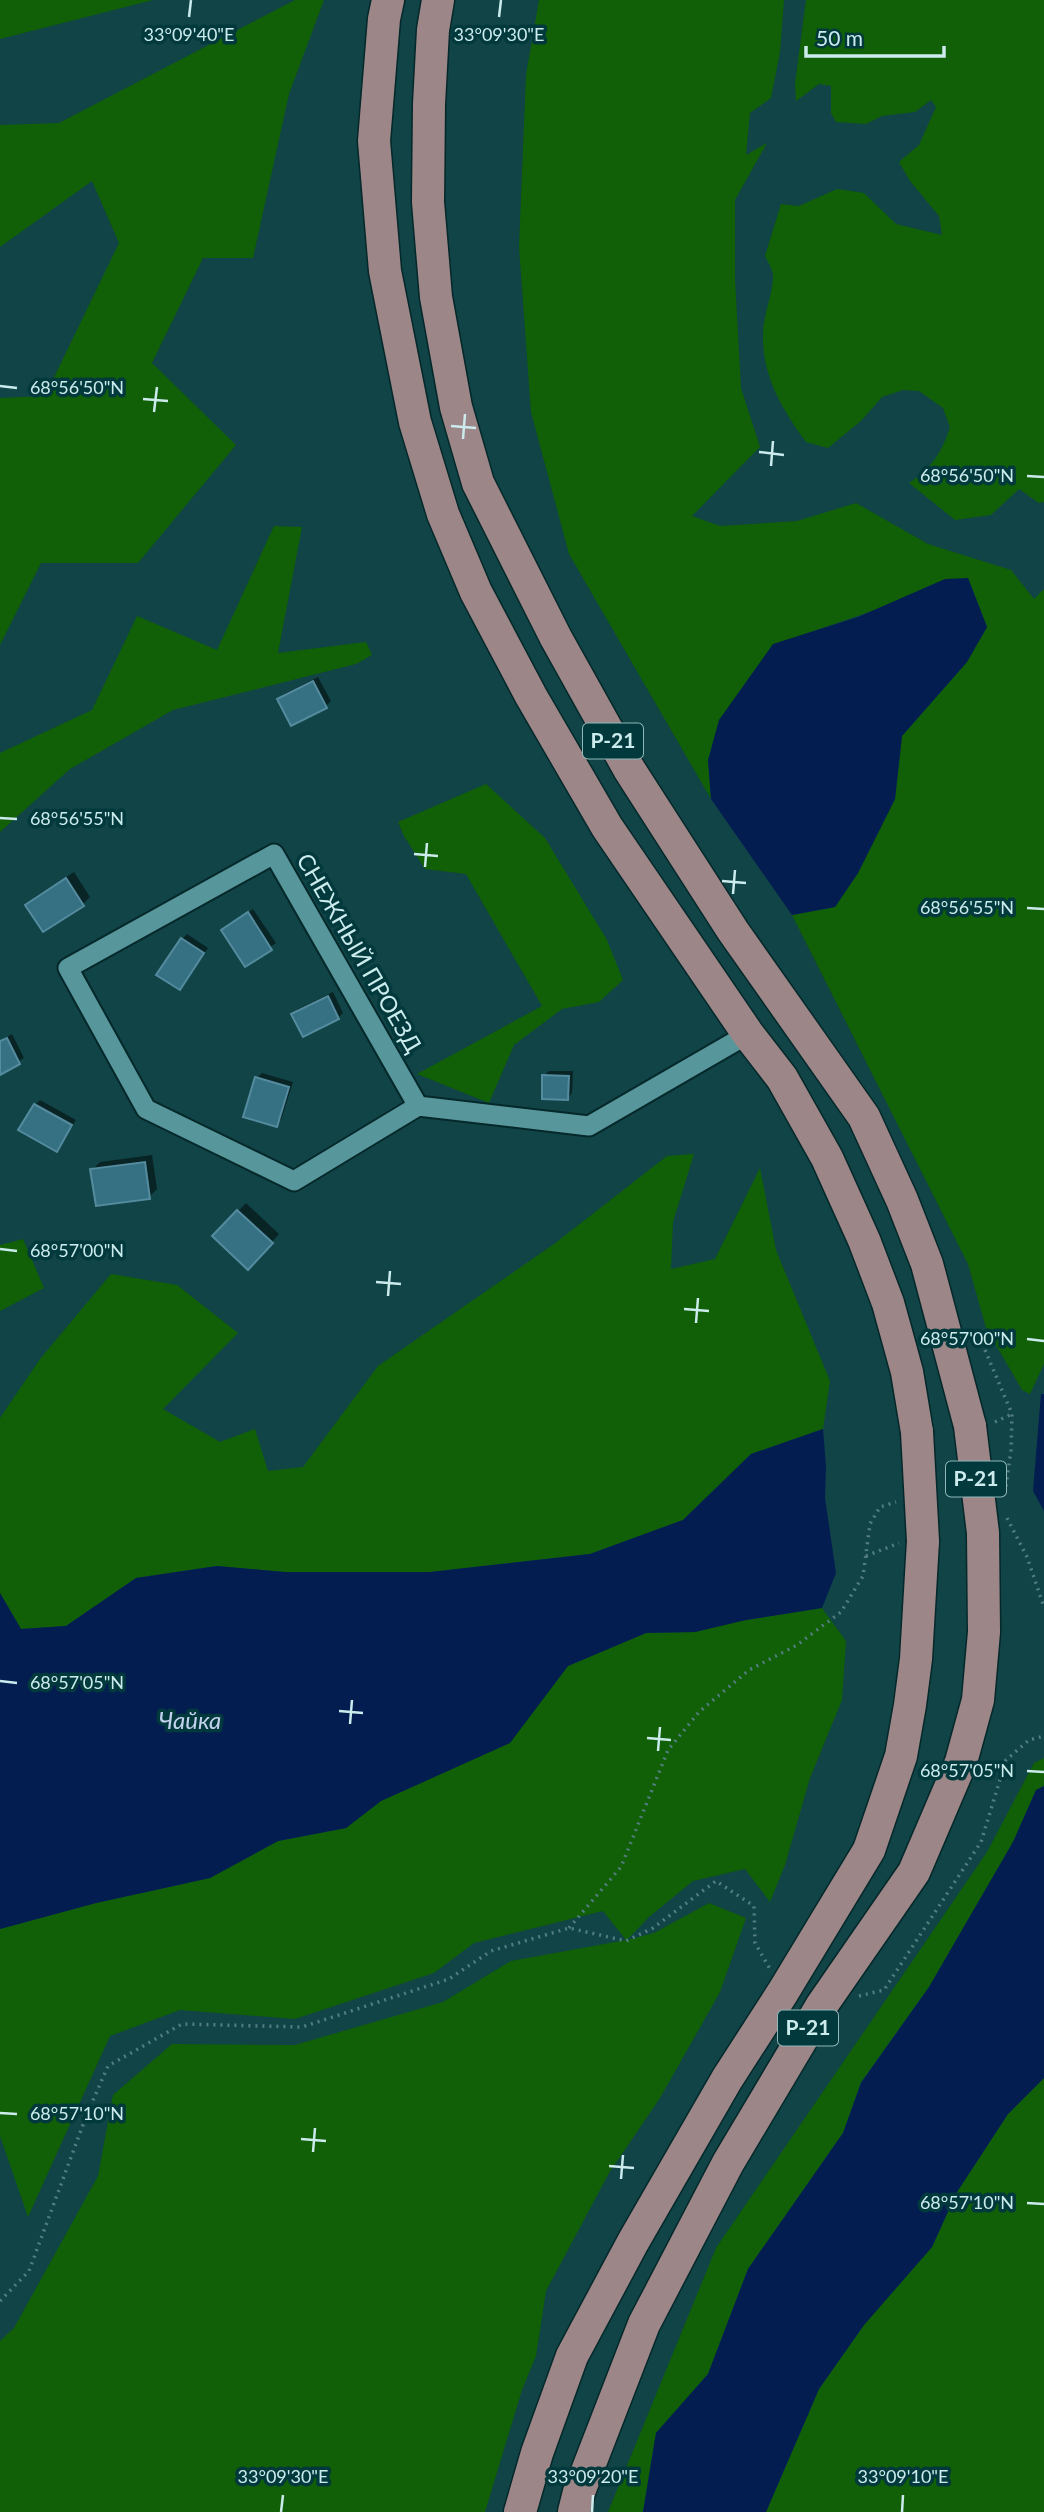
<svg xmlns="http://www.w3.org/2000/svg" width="1044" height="2512" viewBox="0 0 1044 2512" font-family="Lato,sans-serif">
	<rect width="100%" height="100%" fill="#114447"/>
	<path fill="#115f06" d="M0,0H153L0,39Z
		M295,0H324L289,94L253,258H203L152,363L236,445L138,563H41L0,645V398L45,396L119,243L92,181L0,247V125L59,123Z
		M539,0H784L780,52L771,98L750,113L746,155L767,143L735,200V279L741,388L760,447L692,516L720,526L797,521L856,503L928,544L1011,570L1034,599L1044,589V1364L1030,1394L1022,1390L986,1328L968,1264L792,915L835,907L858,873L895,799L902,736L967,662L987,627L968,578L773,645L708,760L711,799L569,554L531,412L519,247L526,75Z
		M806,0H1044V502L1039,503L1019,489L991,515L955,520L909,483C932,468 942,452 950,427L943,408L919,391L903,390L882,397L861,421L828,448L806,442C782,409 762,376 763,334C763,314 773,295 773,276C773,270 768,262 765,256L781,204L799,206L837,189L864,193L896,224L942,235L939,216L910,181L899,162L919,145L936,107L931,100L915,112L882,116L866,124L836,122L831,113V86L819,84L796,101L795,84Z
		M274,526L302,527L278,653L366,642L372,655L356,664L173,710L70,769L0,832V753L92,710L137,616L217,650Z
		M486,784L545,838L607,940L623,980L599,1002L562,1009L514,1045L489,1103L417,1074L542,1006L466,874L425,869L404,836L398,822Z
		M694,1154L673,1222L671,1269L715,1259L760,1168L776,1250L830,1381L823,1429L751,1454L683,1520L590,1554L430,1572H285L217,1566L136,1578L66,1626L21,1629L0,1593V1418L40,1359L111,1274L177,1285L238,1333L163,1409L220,1442L255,1429L268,1471L303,1467L378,1366L554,1244L667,1156Z
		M23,1239L44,1288L0,1311V1245Z
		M822,1608L846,1641L842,1700L810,1778L785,1865L770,1902L745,1869L693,1881L649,1917L627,1940L654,1933L709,1903L746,1918L720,1992L660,2098L609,2173L546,2291L536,2356L522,2390L485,2512H0V2341L14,2328L98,2176L113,2095L172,2044L295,2045L443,2002L511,1961L626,1940L603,1911L474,1943L434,1973L295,2019L180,2010L110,2036L28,2217L0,2136V1929L96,1903L210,1878L278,1841L346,1828L381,1801L509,1743L568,1666L646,1633L695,1632L740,1621Z
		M1044,1758V1786L1036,1790L1013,1842L929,1987L861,2082L843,2133L748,2269L708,2374L656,2433L643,2512H608L716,2248L987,1852L1034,1763Z
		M1044,2078V2512H766L819,2389L864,2325L932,2247L957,2192L1008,2114Z"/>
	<path fill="#031d51" d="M968,578L987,627L967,662L902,736L895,799L858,873L835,907L792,915L711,799L708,760L719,720L773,644L858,617L945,579Z
		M1041,1394H1044V1511L1033,1491Z
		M823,1429L826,1467L825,1498L836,1573L822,1608L746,1620L695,1632L646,1633L568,1666L510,1743L381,1801L346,1828L278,1841L210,1878L96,1903L0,1929V1593L21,1629L66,1626L136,1578L217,1566L285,1572H430L590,1554L683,1520L751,1454Z
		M1044,1786V2078L1008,2114L957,2192L932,2247L864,2325L819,2389L766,2512H643L656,2433L708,2374L748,2269L843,2133L861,2083L929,1987L1013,1842L1036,1790Z"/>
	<path fill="#0007" d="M318,677L331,701L326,706L280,699L284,694Z
		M74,872L90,897L83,904L28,905L35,897Z
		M253,909L276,943L246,964L224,930Z
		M187,934L208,948L184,983L182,939Z
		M333,992L343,1013L338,1018L304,1035L293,1014L298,1009Z
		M12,1034L24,1058L0,1073V1041Z
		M549,1071H573L572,1093L568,1098L544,1076Z
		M262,1073L293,1082L281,1120L276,1125L257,1078Z
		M40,1100L76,1120L57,1150L35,1105Z
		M152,1155L157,1189L149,1197L92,1170L100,1162Z
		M246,1203L279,1234L256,1260L215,1236Z"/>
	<path fill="#367183" stroke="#548b9e" stroke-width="2" d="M313,681L327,708L291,726L277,699Z
		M66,878L84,906L43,932L25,905Z
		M248,912L272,950L245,967L221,930Z
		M181,938L204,953L180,990L156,975Z
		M328,996L339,1019L303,1037L291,1014Z
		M7,1038L20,1064L0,1075V1041Z
		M542,1075L569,1076L568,1100L542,1099Z
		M255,1077L289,1087L277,1127L243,1117Z
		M34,1104L72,1125L57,1152L18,1130Z
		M145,1162L150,1199L96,1206L90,1169Z
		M237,1210L273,1243L248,1270L212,1236Z"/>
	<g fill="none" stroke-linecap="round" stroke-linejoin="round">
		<g stroke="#05282a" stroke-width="23">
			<path id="street" d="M274,854L418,1106L294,1181L146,1109L68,968Z
				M418,1106L589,1126L748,1034"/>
		</g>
		<g stroke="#05282a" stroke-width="35">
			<path id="primary" d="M388,0L384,19L374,141L385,271L415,422L443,514L476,592L531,696L607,827L748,1034L782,1078L827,1158L864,1240L888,1303L907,1372L917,1432
				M438,0L433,30L429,104L428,202L436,297L456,407L478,483L556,638L629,769L733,931L864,1117L902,1200L927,1264L970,1426
				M520,2512L537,2453L572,2356L633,2242L727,2079L783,1992L869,1850L901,1756L910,1705L916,1659L923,1541
				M574,2512L579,2492L644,2324L728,2163L822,2005L914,1872L961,1762L978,1700L984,1632L983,1533"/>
		</g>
		<path stroke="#527e81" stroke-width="3.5" stroke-dasharray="2 5" stroke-linecap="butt" d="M985,1350L1012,1414L1011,1450L1005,1493
			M995,1422L1012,1414
			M1007,1518L1027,1557L1044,1607
			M866,1556L899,1543
			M569,1928L621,1867L668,1750L699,1712L749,1670L797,1645L841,1612L863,1576L870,1524L880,1507L896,1502
			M859,1996L884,1990L981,1842L1006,1760L1029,1740L1044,1736
			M0,2301L29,2271L87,2114L108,2066L182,2024L302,2027L449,1979L491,1951L569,1928L626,1941L653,1928L716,1881L754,1906L755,1943L770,1969"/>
		<use href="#street" stroke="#57969b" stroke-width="19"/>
		<use href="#primary" stroke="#9c8687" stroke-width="32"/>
		<g stroke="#05282a" stroke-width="35" stroke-linecap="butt">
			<path id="primary-bridge" d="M970,1426L983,1533
				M917,1432L923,1541"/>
		</g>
		<use href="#primary-bridge" stroke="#9c8687" stroke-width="32"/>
	</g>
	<path fill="none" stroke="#cbebed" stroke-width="2.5" d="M189,17L191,0M499,17L501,0M0,386L17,388M143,399L168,401M154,412L157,387M451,426L476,428M463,439L465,414M759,452L784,455M771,466L773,441M1027,476L1044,477M0,818L17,819M414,854L438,856M425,867L427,843M722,881L746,883M733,894L735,870M1027,908L1044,909M0,1249L17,1251M376,1282L401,1284M388,1296L390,1271M684,1309L709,1311M696,1323L698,1298M1027,1339L1044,1341M0,1681L17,1683M339,1711L363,1713M350,1724L352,1700M647,1738L671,1740M658,1751L660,1727M1027,1771L1044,1772M0,2113L17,2114M301,2139L326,2141M313,2152L315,2128M609,2166L634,2168M621,2179L623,2155M1027,2203L1044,2204M281,2512L283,2495M592,2512L593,2495M902,2512L903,2495"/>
	<g text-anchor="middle" stroke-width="7" stroke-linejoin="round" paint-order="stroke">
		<g fill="#02393c" stroke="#8fb6b8" stroke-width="2">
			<rect x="583" y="723.5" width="60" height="35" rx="5"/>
			<rect x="946" y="1461.5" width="60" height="35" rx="5"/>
			<rect x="778" y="2010.5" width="60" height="35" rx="5"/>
		</g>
		<g font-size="21" font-weight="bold" fill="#cbebed">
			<text x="613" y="748">Р-21</text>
			<text x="976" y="1486">Р-21</text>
			<text x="808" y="2035">Р-21</text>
		</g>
		<g font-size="23" fill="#cbebed" stroke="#02393c">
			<text transform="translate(359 953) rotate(60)" y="8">СНЕЖНЫЙ ПРОЕЗД</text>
		</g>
		<g font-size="24" font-style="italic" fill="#c3d2ed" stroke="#02393c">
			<text x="190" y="1729">Чайка</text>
		</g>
	</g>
	<g font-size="18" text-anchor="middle" fill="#cbebed" stroke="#02393c" stroke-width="7" stroke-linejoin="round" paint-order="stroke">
		<text x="189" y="41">33°09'40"E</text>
		<text x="499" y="41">33°09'30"E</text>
		<text x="77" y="394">68°56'50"N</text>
		<text x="967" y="482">68°56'50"N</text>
		<text x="77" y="825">68°56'55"N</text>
		<text x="967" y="914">68°56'55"N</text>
		<text x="77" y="1257">68°57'00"N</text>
		<text x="967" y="1345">68°57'00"N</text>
		<text x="77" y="1689">68°57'05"N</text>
		<text x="967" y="1777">68°57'05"N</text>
		<text x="77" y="2120">68°57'10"N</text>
		<text x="967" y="2209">68°57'10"N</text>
		<text x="283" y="2483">33°09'30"E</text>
		<text x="593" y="2483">33°09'20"E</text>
		<text x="903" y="2483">33°09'10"E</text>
	</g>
	<path d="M806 46v10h138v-10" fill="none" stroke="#cbebed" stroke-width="3.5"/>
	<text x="816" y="46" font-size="21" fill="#cbebed" stroke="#02393c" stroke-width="5" paint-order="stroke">50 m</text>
</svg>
